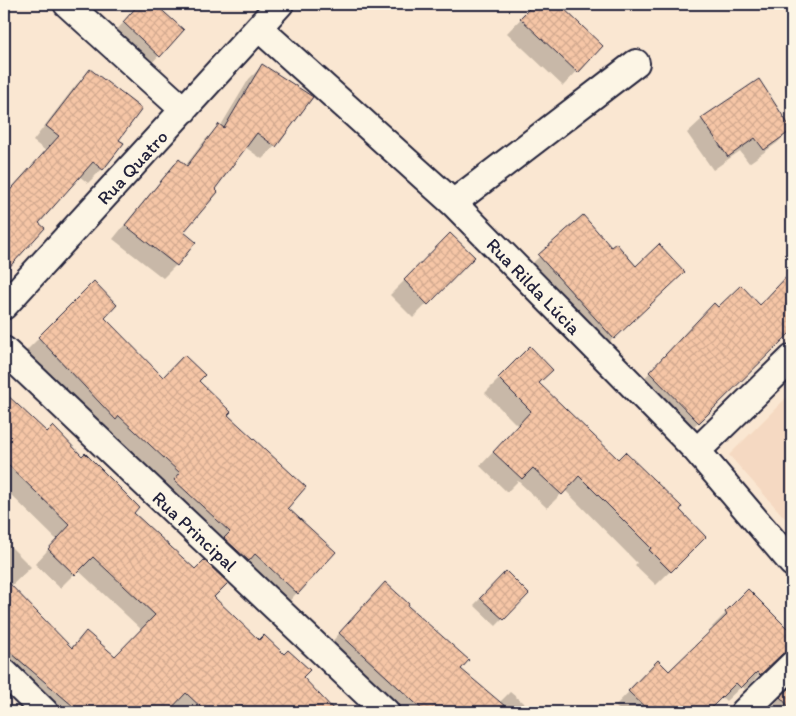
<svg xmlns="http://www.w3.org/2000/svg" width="796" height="716" viewBox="0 0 796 716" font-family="Itim,sans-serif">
	<defs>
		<pattern id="building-cross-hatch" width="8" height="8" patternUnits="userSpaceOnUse" patternTransform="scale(1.25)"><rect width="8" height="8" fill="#f6c6a6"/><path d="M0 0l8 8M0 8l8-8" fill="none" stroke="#d3aa90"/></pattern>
	</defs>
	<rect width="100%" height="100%" fill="#fae7d2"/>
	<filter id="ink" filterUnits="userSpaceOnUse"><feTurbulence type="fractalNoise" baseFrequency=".02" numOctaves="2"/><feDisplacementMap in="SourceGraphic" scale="10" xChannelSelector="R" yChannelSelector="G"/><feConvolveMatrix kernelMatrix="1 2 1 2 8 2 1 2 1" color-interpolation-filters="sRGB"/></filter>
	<g filter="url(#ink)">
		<path fill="#f5d9c2" d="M792,392V526L729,455Z"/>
		<path fill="#0003" d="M141,4H154L183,30L145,70L110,37Z
			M535,4H557L601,46L563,86L507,33Z
			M262,66L311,97L275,146L262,159L245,147L182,232L176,265L163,278L113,239L166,174L179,160L185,166L206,139L219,126L220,127L249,79Z
			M91,71L117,140L102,169L88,183L79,176L37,223L43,228L4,270V197L46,151L33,141L76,85Z
			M758,81L791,129L777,143L749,163L740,151L713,170L687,133L702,119Z
			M583,217L611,249L636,268L670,285L600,351L526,269Z
			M450,235L473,257L413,318L390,295Z
			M792,273V329L686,434L638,385L702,317L718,309L760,307Z
			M94,283L103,318L162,378L197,381L226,415L286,508L334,552L283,608L25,352Z
			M530,348L538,383L618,460L678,510L705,537L656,585L635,565L637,563L565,490L547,508L518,481L507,492L480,466L518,426L485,393Z
			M4,393L132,513L213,597L259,641L301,677L334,712H48L4,672V540L31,567L10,587L71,648L86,633L115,658L142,630L78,570L60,588L35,564L57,540L4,488Z
			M506,572L527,594L496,626L474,605Z
			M385,584L459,669L499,703L510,692L534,712H396L326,648Z
			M748,591L792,635V675L782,664H774L766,668L745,689L742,686L726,701L721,696L705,712H621L615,706L644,676L669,673L714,629L712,627Z
			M792,685V712H767Z"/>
		<path fill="url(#building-cross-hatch)" stroke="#22223b" d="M139,4H155L184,30L160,57L123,22Z
			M534,4H559L603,46L578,73L520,18Z
			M262,64L313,97L276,147L257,133L215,189L218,192L184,232L196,242L177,266L125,225L179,159L187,166L219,124L224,128Z
			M90,69L142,109L119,140L124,143L103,170L93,162L39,223L45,228L4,273V197L59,136L46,126Z
			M759,79L792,130L764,150L755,138L728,157L701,118Z
			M583,215L611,247L616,243L636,266L659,244L685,272L614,339L538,255Z
			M450,233L475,257L428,305L404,280Z
			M792,271V331L699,423L649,372L714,303L718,307L741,285L760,305Z
			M94,281L117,305L105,318L163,377L184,355L205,375L199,381L231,412L228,415L306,487L288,508L336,552L298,594L255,554L249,561L224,538L230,532L174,480L180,473L119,416L116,420L38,337Z
			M530,346L553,370L539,383L618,459L625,452L682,507L680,510L706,537L671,572L649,550L651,548L579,476L562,495L533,468L522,479L493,452L531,411L498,378Z
			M4,392L47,432L53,426L82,456L85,453L139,507L134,513L195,569L204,560L228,583L214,597L259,640L264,635L284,654L288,650L310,670L303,677L336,712H206L186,693L168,712H80L4,647V578L72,648L86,631L115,656L155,615L93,557L75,575L48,549L70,525L4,461Z
			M506,571L529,594L504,620L480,598Z
			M385,582L409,604L408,606L469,660L461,669L512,712H425L339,633Z
			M748,589L792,633V650L782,654L760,675L757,672L741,688L736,683L707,712H650L628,691L658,660L669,671L727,615L725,612Z
			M792,686V710L780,697Z"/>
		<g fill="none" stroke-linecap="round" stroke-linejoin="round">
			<g stroke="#22223b" stroke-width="30">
				<path id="street" d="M67,4L184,110
					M259,28L453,203L697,451L792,563
					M453,203L636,63
					M4,306L280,4
					M4,350L386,712
					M697,451L792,358
					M4,672L45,712
					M744,712L792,665"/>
			</g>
			<use href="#street" stroke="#fcf5e5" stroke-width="26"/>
		</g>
	</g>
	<g text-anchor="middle" stroke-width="5" stroke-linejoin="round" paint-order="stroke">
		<g font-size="19" fill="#22223b" stroke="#fcf5e5">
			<text transform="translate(132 167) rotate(-47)" y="7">Rua Quatro</text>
			<text transform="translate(534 286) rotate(46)" y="7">Rua Rilda Lúcia</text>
			<text transform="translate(195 531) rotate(43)" y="7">Rua Principal</text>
		</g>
	</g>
	<rect width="796" height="716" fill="none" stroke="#fcf5e5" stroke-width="20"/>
	<rect x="10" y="10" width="776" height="696" fill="none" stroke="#22223b" stroke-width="2" filter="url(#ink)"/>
</svg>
